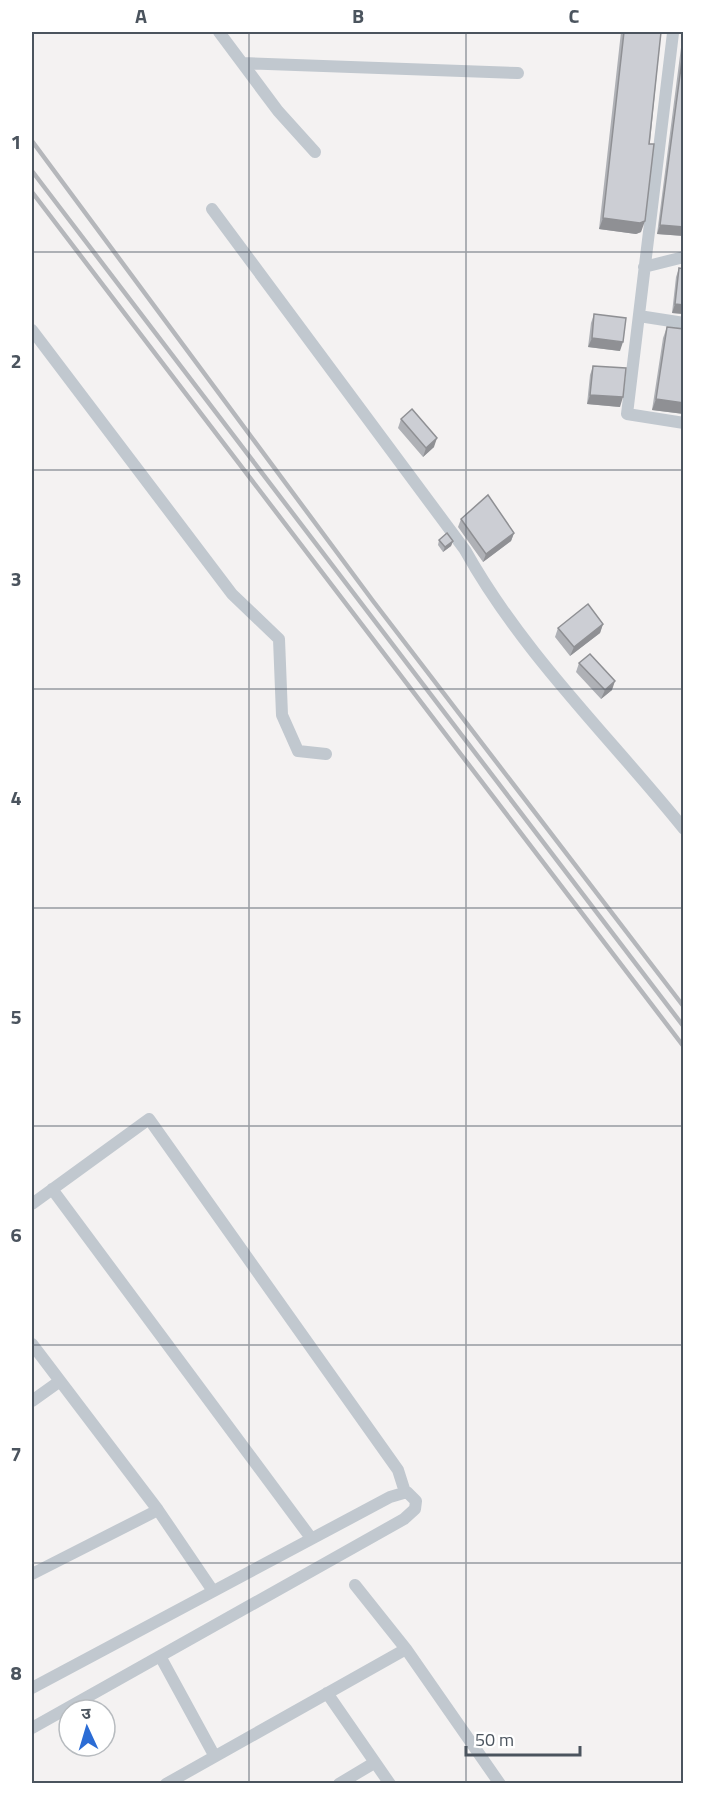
<svg xmlns="http://www.w3.org/2000/svg" width="715" height="1815" viewBox="0 0 715 1815" font-family="'Titillium Web','Noto Sans Devanagari',sans-serif">
	<rect width="100%" height="100%" fill="#f4f2f2"/>
	<g fill="none" stroke-linecap="round" stroke-linejoin="round">
		<path stroke="#c1c8cf" stroke-width="12" d="M219,32L278,111L315,152
			M673,33L627,414L684,423
			M243,63L518,73
			M212,209L465,550C523,654 610,737 684,829
			M644,267L684,257
			M639,316L684,323
			M32,330L232,594L279,639L282,715L298,751L326,754
			M52,1189L311,1538
			M32,1204L149,1119L398,1470L405,1492
			M32,1344L158,1510L213,1591
			M32,1401L60,1381
			M32,1574L158,1510
			M355,1585L406,1649L500,1784
			M160,1656L214,1755
			M32,1688L390,1497L407,1492L416,1501L415,1509L404,1519L32,1728
			M327,1693L390,1784
			M166,1784L406,1649
			M339,1784L374,1763"/>
		<path stroke="#b5b7bb" stroke-width="4.5" d="M32,141L373,601L684,1007
			M32,171L684,1027
			M32,192L684,1047"/>
	</g>
	<path fill="#afb1b6" d="M621,32H661L641,232L636,234L599,229Z
		M683,32H684V236L657,234Z
		M679,268L684,269V314L672,313L676,277Z
		M594,314L620,351L588,347L591,323Z
		M667,327L684,329V414L652,410L663,338Z
		M593,366L620,407L587,404L590,375Z
		M401,419L434,447L423,457L398,428Z
		M461,519L514,533L511,541L483,562L458,527Z
		M439,540L453,541L451,546L443,552L438,545Z
		M603,624L600,633L570,656L555,637L558,628Z
		M579,663L612,690L601,699L576,672Z"/>
	<path fill="#8f9094" d="M603,218L645,221L641,232L636,234L599,229Z
		M660,225L684,227V236L657,234Z
		M675,304L684,305V314L672,313Z
		M592,338L623,342L620,351L588,347Z
		M590,395L623,397L620,407L587,404Z
		M656,399L684,403V414L652,410Z
		M437,438L434,447L423,457L426,448Z
		M514,533L511,541L483,562L486,554Z
		M453,541L451,546L443,552L445,547Z
		M603,624L600,633L570,656L574,647Z
		M615,681L612,690L601,699L605,690Z"/>
	<path fill="#ccced4" stroke="#8f9094" stroke-width="1.5" d="M624,32H661L649,144H654L645,221L640,223L603,218Z
		M684,45V227L660,225Z
		M679,268L684,269V305L675,304Z
		M594,314L626,318L623,342L592,338Z
		M667,327L684,329V403L656,399Z
		M593,366L626,368L623,397L590,395Z
		M412,409L437,438L426,448L401,419Z
		M488,495L514,533L486,554L461,519Z
		M447,533L453,541L445,547L439,540Z
		M588,604L603,624L574,647L558,628Z
		M590,654L615,681L605,690L579,663Z"/>
	<path fill="none" stroke="#4b545e" stroke-width="1.5" stroke-opacity="0.55" d="M249,32V1784M466,32V1784M32,252H684M32,470H684M32,689H684M32,908H684M32,1126H684M32,1345H684M32,1563H684"/>
	<rect width="715" height="1815" fill="none" stroke="#ffffff" stroke-width="66"/>
	<g transform="translate(87 1728) rotate(356)"><circle r="28" fill="#ffffff" stroke="#b7bbbf" stroke-width="1.5"/>
	<path d="M0-4.5L10 22L0 15L-10 22Z" fill="#2b6cd5"/>
	<text y="-9" font-size="16" font-weight="bold" text-anchor="middle" fill="#4b545e">उ</text>
	</g>
	<path d="M466 1746v9h114v-9" fill="none" stroke="#4b545e" stroke-width="3"/>
	<text x="475" y="1746" font-size="18" fill="#4b545e" stroke="#ffffff" stroke-width="4.5" paint-order="stroke">50 m</text>
	<rect x="33" y="33" width="649" height="1749" fill="none" stroke="#4b545e" stroke-width="2"/>
	<g font-size="20" text-anchor="middle" font-weight="bold" fill="#4b545e">
		<text x="141" y="23">A</text>
		<text x="358" y="23">B</text>
		<text x="574" y="23">C</text>
		<text x="16" y="149">1</text>
		<text x="16" y="368">2</text>
		<text x="16" y="586">3</text>
		<text x="16" y="805">4</text>
		<text x="16" y="1024">5</text>
		<text x="16" y="1242">6</text>
		<text x="16" y="1461">7</text>
		<text x="16" y="1680">8</text>
	</g>
</svg>
